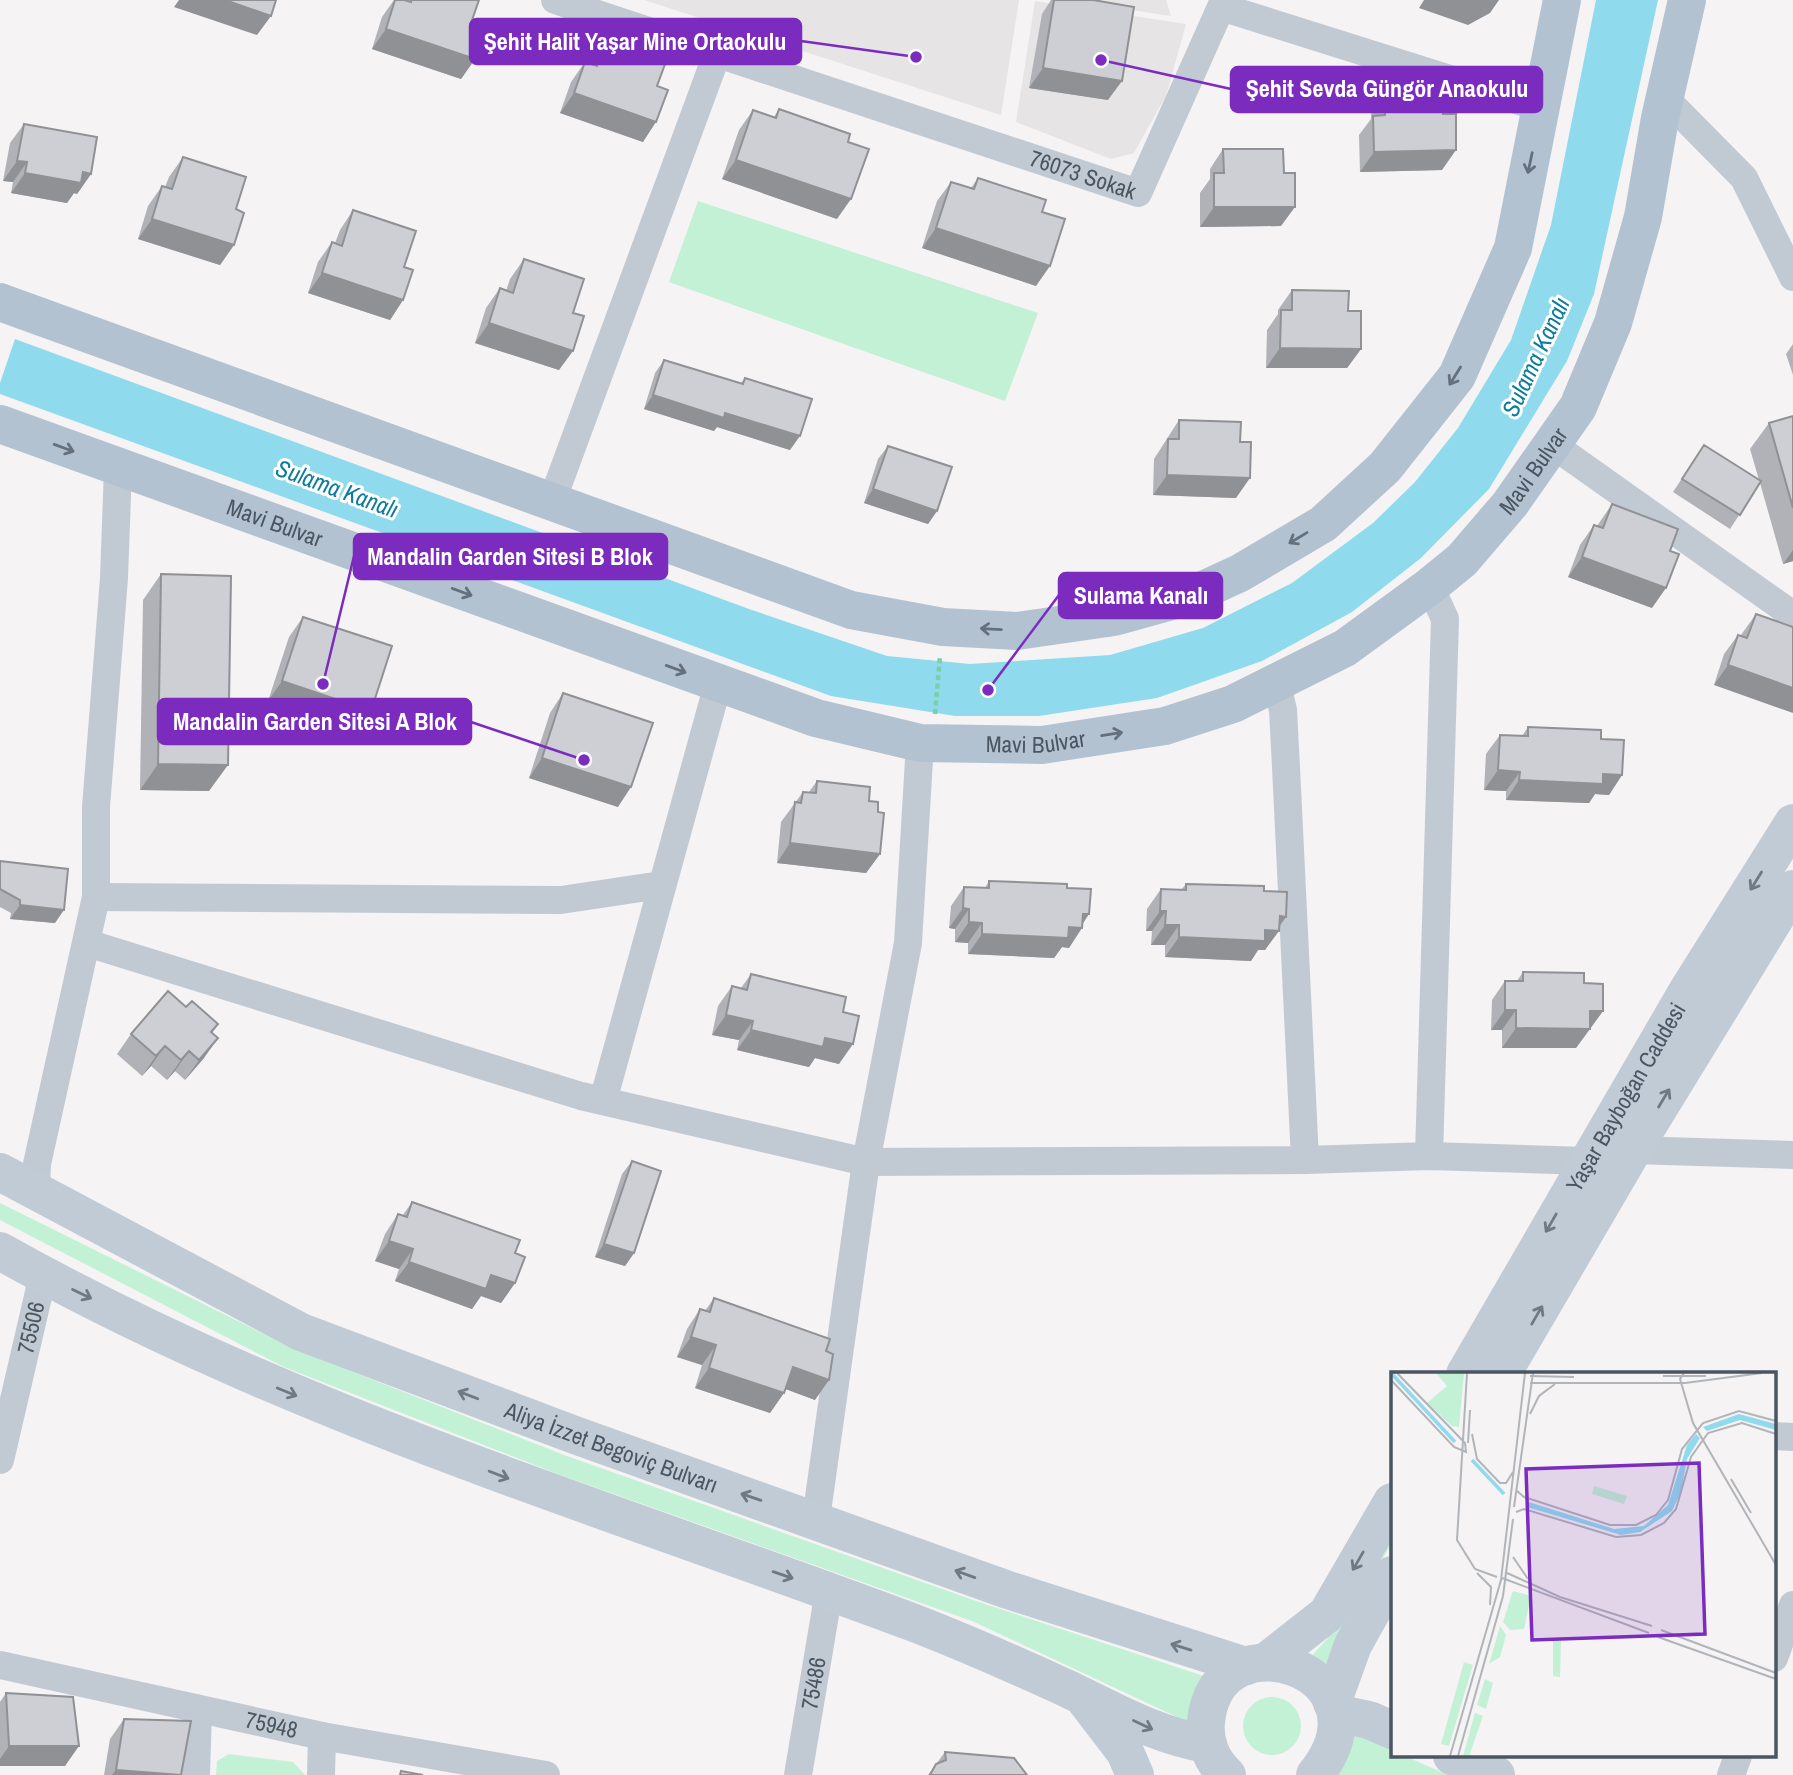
<svg xmlns="http://www.w3.org/2000/svg" width="1793" height="1775" viewBox="0 0 1793 1775" font-family="'Archivo Narrow',sans-serif">
	<rect width="100%" height="100%" fill="#f5f3f3"/>
	<path fill="#e6e4e5" d="M644,0H1019L1001,115Z
		M1065,0H1166L1171,16Z
		M1035,1L1186,24L1166,96L1134,153L1111,159L1016,122Z"/>
	<path fill="#c3f1d5" d="M698,201L1038,313L1005,401L669,282Z
		M0,1203L292,1348L564,1455L979,1602L1213,1679L1194,1725L972,1621L558,1474L284,1367L0,1220Z
		M1392,1530V1542L1323,1668L1306,1662L1328,1638Z
		M1243 1726a29 29 0 1 1 58 0a29 29 0 1 1-58 0Z
		M1347,1730L1392,1750V1756H1405L1448,1775H1333Z
		M229,1754L293,1762L305,1775H216L217,1761Z"/>
	<path fill="#90daee" d="M1596,0H1658L1594,294L1567,361L1489,489L1421,558L1352,612L1262,661L1157,698L1039,716H955L831,696L0,394V383L15,339L749,609L887,656L970,664L1110,655L1203,628L1292,583L1373,523L1415,482L1458,428L1511,340L1551,225Z"/>
	<g fill="none" stroke-linecap="round" stroke-linejoin="round">
		<path stroke="#7ad0a6" stroke-width="4.5" stroke-dasharray="5 3.5" stroke-linecap="butt" d="M935,714L940,656"/>
		<g stroke="#c1cad2" stroke-width="28">
			<path id="s1" d="M555,0L1138,193L1221,7L1542,108"/>
			<path d="M1664,97L1744,178L1793,277"/>
			<path d="M1553,445L1793,615"/>
			<path d="M552,501L717,54"/>
			<path d="M1276,682L1283,710L1286,767L1305,1160"/>
			<path d="M96,897L561,900L661,885"/>
			<path d="M87,943L581,1096L866,1162L1305,1160L1429,1156L1586,1161"/>
			<path d="M603,1101L718,684"/>
			<path d="M1633,1150L1793,1155"/>
			<path d="M1429,1156L1445,619L1430,586"/>
			<path d="M36,1189L37,1164L96,897V807L114,578L118,468"/>
			<path d="M1774,1436L1793,1437"/>
			<path id="s2" d="M0,1460L43,1275"/>
			<path d="M816,1519L866,1162L908,943L920,743"/>
			<path d="M1774,1658L1793,1605"/>
			<path id="s3" d="M0,1665L322,1736L546,1775"/>
			<path d="M196,1775L198,1710"/>
			<path d="M321,1775L322,1736"/>
			<path id="s4" d="M798,1775L829,1591"/>
			<path d="M1731,1775L1738,1756"/>
		</g>
		<g stroke="#c1cbd6" stroke-width="38">
			<path id="s5" d="M0,1172L301,1332L572,1434L1008,1590L1246,1666"/>
			<path d="M0,1251C289,1414 608,1508 917,1624C968,1644 1018,1666 1068,1689C1114,1711 1157,1736 1207,1744"/>
			<path id="s6" d="M1465,1374L1688,990L1793,823"/>
			<path d="M1502,1374L1633,1150L1793,889"/>
			<path d="M1267,1661L1327,1614L1392,1502"/>
			<path d="M1086,1701L1125,1752L1135,1775"/>
			<path d="M1332,1703L1353,1645L1392,1575"/>
			<path d="M1336,1713L1369,1720L1392,1730"/>
			<path d="M1452,1756L1496,1775"/>
			<path d="M1227,1775C1212,1762 1204,1742 1206,1722C1216,1610 1398,1672 1315,1775"/>
		</g>
		<g stroke="#b3c2d1" stroke-width="38">
			<path d="M0,302L851,610L943,627L1017,631L1114,617L1190,596L1240,573L1323,524L1385,467L1457,376L1513,248L1562,0"/>
			<path id="s7" d="M0,424L816,718L920,743L1042,745L1165,726L1233,704L1345,648L1430,586L1462,560L1510,504L1578,407L1613,323L1643,217L1660,118L1687,0"/>
		</g>
	</g>
	<path fill="#b0b2b7" d="M394,0H479L471,23L475,59L461,79L372,49L382,17Z
		M1051,0H1093L1108,100L1029,88L1042,14Z
		M608,35L657,86L643,142L560,113L571,82L585,62L591,64L594,55Z
		M1385,95L1442,170L1360,172L1359,135L1371,119V114Z
		M779,109L848,142L837,219L722,179L739,130L753,110L774,117Z
		M24,124L91,174L77,194L74,193L67,203L11,193L13,182L3,181L10,143Z
		M1223,149L1281,226L1200,227V193L1210,179V169Z
		M183,157L236,209L234,245L220,265L138,239L148,206L162,186L165,187L169,177Z
		M978,178L1042,212L1036,286L922,248L937,201L951,182L971,188Z
		M353,210L404,267L403,300L390,320L308,293L318,262L332,242L335,243L340,230Z
		M524,259L573,313L559,370L475,343L486,308L500,288L506,291L510,279Z
		M1292,290L1348,311L1361,349L1347,368H1266L1267,330L1278,314V310Z
		M1793,344V375L1786,354Z
		M664,360L741,383L745,378L790,450L717,427L714,431L644,409L655,373Z
		M1793,416V561L1783,564L1760,483L1730,529L1673,492L1704,445L1759,480L1750,449L1769,423Z
		M1179,420L1236,498L1153,495L1154,459Z
		M888,446L937,511L928,524L864,503L878,459Z
		M1612,504L1652,608L1568,577L1580,545L1594,525L1597,526Z
		M161,574L209,791L140,790L143,600Z
		M1756,614L1793,627L1714,685L1724,654L1738,635H1741Z
		M303,617L357,730L268,701L289,637Z
		M563,693L618,807L529,778L550,713Z
		M1528,727L1601,739L1622,775L1609,795L1595,794L1589,803L1506,800V791L1484,790L1486,754L1500,735L1522,736Z
		M817,781L869,801L878,812L880,854L866,873L777,863L781,822L803,792H809Z
		M0,861L55,923L10,919L11,913L0,907Z
		M989,881L1067,888L1083,923L1069,948L1062,947L1054,958L968,954V943L955,942V929L949,928L951,906L964,887L985,888Z
		M1186,884L1264,891L1279,926L1265,950H1258L1251,961L1165,957V945H1151L1152,931H1146L1147,909L1161,889L1181,890Z
		M1523,972L1584,983L1603,1011L1576,1048H1502V1030H1491L1492,1000L1505,981H1517Z
		M751,974L843,1012L839,1064L815,1058L809,1067L737,1050L739,1040L712,1035L718,1006L732,986L741,988Z
		M186,1007L218,1024L212,1033L204,1058L185,1080L175,1071L167,1080L151,1066L142,1076L117,1054L131,1034Z
		M632,1161L634,1253L625,1266L595,1257L622,1174Z
		M412,1202L515,1253V1283L501,1303L481,1296L472,1309L395,1281L399,1269L375,1261L385,1234L398,1214L403,1215Z
		M714,1298L826,1351L815,1400L786,1389L770,1413L695,1388L702,1365L677,1357L687,1329L700,1309L705,1311Z
		M6,1693L65,1766H0V1702Z
		M124,1719L181,1775H104L110,1739Z
		M945,1752L1027,1775H928Z"/>
	<path fill="#909195" d="M179,0H225L271,16L257,35L174,7Z
		M1424,0H1499L1490,13L1468,25L1419,8Z
		M386,29L475,59L461,79L372,49Z
		M1043,68L1122,81L1108,100L1029,88Z
		M574,93L656,122L643,142L560,113Z
		M1456,150L1442,170L1360,172L1374,152Z
		M736,160L851,199L837,219L722,179Z
		M17,161L27,162L13,182L3,181Z
		M83,172L91,174L77,194L74,193L67,203L11,193L25,173Z
		M1214,207H1295L1281,226L1200,227Z
		M152,219L234,245L220,265L138,239Z
		M936,228L1050,266L1036,286L922,248Z
		M322,273L403,300L390,320L308,293Z
		M489,323L573,351L559,370L475,343Z
		M1280,348L1361,349L1347,368H1266Z
		M653,395L725,413L800,436L790,450L717,427L714,431L644,409Z
		M1167,475L1250,478L1236,498L1153,495Z
		M873,489L937,511L928,524L864,503Z
		M1793,550V561L1783,564Z
		M1582,557L1666,588L1652,608L1568,577Z
		M1728,665L1793,688V713L1714,685Z
		M282,681L371,711L357,730L268,701Z
		M542,758L631,787L618,807L529,778Z
		M158,764L228,765L209,791L140,790Z
		M1498,770L1520,772L1506,791L1484,790Z
		M1603,774L1622,775L1609,795L1595,794L1589,803L1506,800L1519,780Z
		M790,843L880,854L866,873L777,863Z
		M20,905L64,910L55,923L10,919Z
		M963,908L969,909L955,929L949,928Z
		M1160,911H1166L1152,931H1146Z
		M1083,914H1089L1080,928H1082L1069,948L1062,947L1054,958L968,954L982,934L1069,927Z
		M1280,916L1286,917L1276,931H1279L1265,950H1258L1251,961L1165,957L1179,937Z
		M969,922L982,923L968,943L955,942Z
		M1165,925H1179L1165,945H1151Z
		M1505,1010H1516L1502,1030H1491Z
		M1590,1011H1603L1576,1048H1502L1516,1028Z
		M726,1015L753,1021L739,1040L712,1035Z
		M751,1030L825,1038L853,1044L839,1064L815,1058L809,1067L737,1050Z
		M218,1038L204,1058L185,1080L199,1060Z
		M165,1046L151,1066L142,1076L156,1056Z
		M189,1051L175,1071L167,1080L181,1060Z
		M389,1241L413,1249L399,1269L375,1261Z
		M604,1244L634,1253L625,1266L595,1257Z
		M409,1262L491,1275L515,1283L501,1303L481,1296L472,1309L395,1281Z
		M691,1337L716,1345L702,1365L677,1357Z
		M793,1367L829,1380L815,1400L780,1387Z
		M709,1368L784,1393L770,1413L695,1388Z
		M9,1746H79L65,1766H0V1759Z
		M116,1770L181,1775H112Z"/>
	<path fill="#cdcfd5" stroke="#909195" stroke-width="2" d="M225,0H276L271,16Z
		M395,0H404L411,2V0H479L471,23L486,27L475,59L386,29Z
		M1054,0H1093L1134,7L1122,81L1043,68Z
		M608,35L668,56L657,86L668,90L656,122L574,93L585,62L597,66Z
		M1443,94V114H1456V150L1374,152L1373,116L1385,115V95Z
		M779,109L850,134L848,142L869,149L851,199L736,160L753,110L776,118Z
		M24,124L97,137L91,174L83,172L81,183L25,173L27,162L17,161Z
		M1223,149H1283L1284,173H1295V207H1214V173H1224Z
		M183,157L246,177L236,209L244,213L234,245L152,219L162,186L172,189Z
		M978,178L1046,200L1042,212L1065,219L1050,266L936,228L951,182L974,189Z
		M353,210L416,231L404,267L413,270L403,300L322,273L332,242L342,246Z
		M524,259L584,279L573,313L584,316L573,351L489,323L500,288L513,293Z
		M1292,290L1349,291L1348,311H1361V349L1280,348L1281,310H1292Z
		M664,360L743,384L745,378L812,399L800,436L725,413L724,418L653,395Z
		M1793,416V508L1769,423Z
		M1179,420L1241,422L1240,442H1251L1250,478L1167,475L1168,439H1179Z
		M1704,445L1761,481L1740,515L1682,479Z
		M888,446L952,467L937,511L873,489Z
		M1612,504L1678,529L1670,551L1679,554L1666,588L1582,557L1594,525L1603,528Z
		M161,574L231,576L228,765L158,764Z
		M1756,614L1793,627V688L1728,665L1738,635L1747,638Z
		M303,617L392,646L371,711L282,681Z
		M563,693L653,723L631,787L542,758Z
		M1528,727L1601,730V739L1624,740L1622,775L1603,774V784L1519,780L1520,772L1498,770L1500,735L1528,736Z
		M817,781L870,787L869,801L878,802V812L884,813L880,854L790,843L795,802L801,803L803,792L816,793Z
		M0,861L68,869L64,910L20,905V900L0,889Z
		M989,881L1067,884V888L1091,889L1089,914H1083L1082,928L1069,927L1068,938L982,934V923L969,922V909L963,908L964,887L989,888Z
		M1186,884L1264,886V891L1287,892L1286,917L1280,916L1279,931L1265,930V941L1179,937V925H1165L1166,911H1160L1161,889L1186,890Z
		M1523,972L1584,973V983L1603,984V1011H1590V1029L1516,1028V1010H1505V981H1523Z
		M751,974L846,997L843,1012L859,1016L853,1044L825,1038L823,1047L751,1030L753,1021L726,1015L732,986L747,990Z
		M168,991L186,1007L192,1001L218,1024L211,1032L218,1038L199,1060L189,1051L181,1060L165,1046L156,1056L131,1034Z
		M632,1161L661,1171L634,1253L604,1244Z
		M412,1202L520,1240L515,1253L525,1257L515,1283L491,1275L486,1289L409,1262L413,1249L389,1241L398,1214L407,1217Z
		M714,1298L830,1339L826,1351L833,1354L829,1380L793,1367L784,1393L709,1368L716,1345L691,1337L700,1309L710,1312Z
		M6,1693L73,1697L79,1746H9Z
		M124,1719L191,1721L181,1775L116,1770Z
		M945,1752L1014,1758L1027,1775H930L936,1764L946,1760Z
		M401,1771L423,1775H400Z"/>
	<defs><path id="oneway-shaft" d="M-6 0H5M1.5-3L5.5 0L1.5 3" fill="none" stroke-width="1.6" stroke-linecap="round" stroke-linejoin="round" transform="scale(1.75)"/></defs>
	<g stroke="#64717d">
		<use href="#oneway-shaft" transform="translate(1530 163) rotate(102)"/>
		<use href="#oneway-shaft" transform="translate(1455 376) rotate(122)"/>
		<use href="#oneway-shaft" transform="translate(64 448) rotate(20)"/>
		<use href="#oneway-shaft" transform="translate(1298 538) rotate(149)"/>
		<use href="#oneway-shaft" transform="translate(462 592) rotate(20)"/>
		<use href="#oneway-shaft" transform="translate(991 629) rotate(-177)"/>
		<use href="#oneway-shaft" transform="translate(676 669) rotate(20)"/>
		<use href="#oneway-shaft" transform="translate(1112 734) rotate(-9)"/>
	</g>
	<g stroke="#6e7984">
		<use href="#oneway-shaft" transform="translate(1756 881) rotate(122)"/>
		<use href="#oneway-shaft" transform="translate(1664 1098) rotate(-59)"/>
		<use href="#oneway-shaft" transform="translate(1551 1223) rotate(120)"/>
		<use href="#oneway-shaft" transform="translate(82 1294) rotate(26)"/>
		<use href="#oneway-shaft" transform="translate(1537 1315) rotate(-60)"/>
		<use href="#oneway-shaft" transform="translate(287 1392) rotate(22)"/>
		<use href="#oneway-shaft" transform="translate(468 1395) rotate(-159)"/>
		<use href="#oneway-shaft" transform="translate(499 1475) rotate(21)"/>
		<use href="#oneway-shaft" transform="translate(751 1497) rotate(-161)"/>
		<use href="#oneway-shaft" transform="translate(1358 1561) rotate(120)"/>
		<use href="#oneway-shaft" transform="translate(965 1574) rotate(-160)"/>
		<use href="#oneway-shaft" transform="translate(783 1575) rotate(19)"/>
		<use href="#oneway-shaft" transform="translate(1181 1647) rotate(-163)"/>
		<use href="#oneway-shaft" transform="translate(1143 1725) rotate(25)"/>
	</g>
	<g text-anchor="middle" stroke-width="6" stroke-linejoin="round" paint-order="stroke">
		<g font-size="23" fill="#4a5661" stroke="#fff">
			<text dy="8" stroke="none"><textPath href="#s1" startOffset="556">76073 Sokak</textPath></text>
			<text dy="8" stroke="none"><textPath href="#s7" startOffset="1678">Mavi Bulvar</textPath></text>
			<text dy="8" stroke="none"><textPath href="#s7" startOffset="292">Mavi Bulvar</textPath></text>
			<text dy="8" stroke="none"><textPath href="#s7" startOffset="1090">Mavi Bulvar</textPath></text>
			<text dy="8" stroke="none"><textPath href="#s6" startOffset="320">Yaşar Bayboğan Caddesi</textPath></text>
			<text dy="8" stroke="none"><textPath href="#s2" startOffset="136">75506</textPath></text>
			<text dy="8" stroke="none"><textPath href="#s5" startOffset="672">Aliya İzzet Begoviç Bulvarı</textPath></text>
			<text dy="8" stroke="none"><textPath href="#s4" startOffset="93">75486</textPath></text>
			<text dy="8" stroke="none"><textPath href="#s3" startOffset="278">75948</textPath></text>
		</g>
		<g font-size="24" font-style="italic" fill="#0c7c9b" stroke="#fff">
			<text transform="translate(1536 357) rotate(-65)" y="8">Sulama Kanalı</text>
			<text transform="translate(337 489) rotate(20)" y="8">Sulama Kanalı</text>
		</g>
	</g>
	<g transform="translate(1391 1372)">
		<rect width="385" height="385" fill="#f5f3f3"/>
		<path d="M45,1H73L68,55L61,54L36,31L56,14ZM203,114L236,124L233,132L201,122ZM122,219L140,224L133,257L119,258L112,250ZM109,254L115,263L109,285L98,292ZM162,266L170,267L169,305L162,304ZM73,290L82,293L58,374L50,372ZM94,307L102,311L95,337L86,333ZM84,341L92,344L78,384H72Z" fill="#c3f1d5"/>
		<path d="M348,42L385,52V58L349,48L316,59L312,55ZM305,62L309,66L296,87L290,120L281,139L249,160L230,163L136,135L138,130L223,157L253,154L277,133L296,73Z" fill="#90daee"/>
		<path fill="none" stroke="#90daee" stroke-width="3.5" d="M0,1L64,70M81,88L113,122"/>
		<path fill="none" stroke="#b1b4b9" stroke-width="2" d="M76,1L66,168L84,197L106,205M293,1L289,7L302,51L385,193M139,4L183,5M272,4H315M0,8L63,75L75,80L74,71L6,1M139,11H294L371,1M139,42L148,24L164,12M81,62L86,87L109,111H115L122,100M77,71L79,38M340,107L360,141M125,118L133,125L219,153H245L265,143L277,128L291,77L312,51L348,39L385,49M123,135L142,1M125,140L133,137L225,165L250,163L273,151L285,137L300,85L317,61L351,51L385,62M122,185L137,207M114,200L169,225L261,254M86,201L100,215L99,233M111,206L258,261M270,258L385,301M267,265L385,307M59,384L110,208L134,1M67,384L112,224L122,147"/>
		<path fill="#7b2cbf" fill-opacity="0.15" stroke="#7b2cbf" stroke-width="3.5" d="M308,91L314,262L141,268L135,97Z"/>
		<rect width="385" height="385" fill="none" stroke="#4a5661" stroke-width="3.5"/>
	</g>
	<path fill="none" stroke="#7b2cbf" stroke-width="2.5" d="M916 57L801 41M1101 60L1231 89M323 684L354 556M988 690L1059 595M584 760L471 722"/>
	<g fill="#7b2cbf" stroke="#fff" stroke-width="2.5">
		<circle cx="916" cy="57" r="7"/>
		<circle cx="1101" cy="60" r="7"/>
		<circle cx="323" cy="684" r="7"/>
		<circle cx="988" cy="690" r="7"/>
		<circle cx="584" cy="760" r="7"/>
	</g>
	<g fill="#7b2cbf" stroke="#7b2cbf" stroke-width="2.5">
		<rect x="470" y="19" width="331" height="45" rx="7"/>
		<rect x="1231" y="67" width="311" height="45" rx="7"/>
		<rect x="354" y="534" width="313" height="45" rx="7"/>
		<rect x="1059" y="573" width="163" height="45" rx="7"/>
		<rect x="158" y="699" width="313" height="45" rx="7"/>
	</g>
	<g font-size="24" text-anchor="middle" font-weight="bold" fill="#fff">
		<text x="635" y="50">Şehit Halit Yaşar Mine Ortaokulu</text>
		<text x="1387" y="97">Şehit Sevda Güngör Anaokulu</text>
		<text x="510" y="565">Mandalin Garden Sitesi B Blok</text>
		<text x="1141" y="604">Sulama Kanalı</text>
		<text x="315" y="730">Mandalin Garden Sitesi A Blok</text>
	</g>
</svg>
